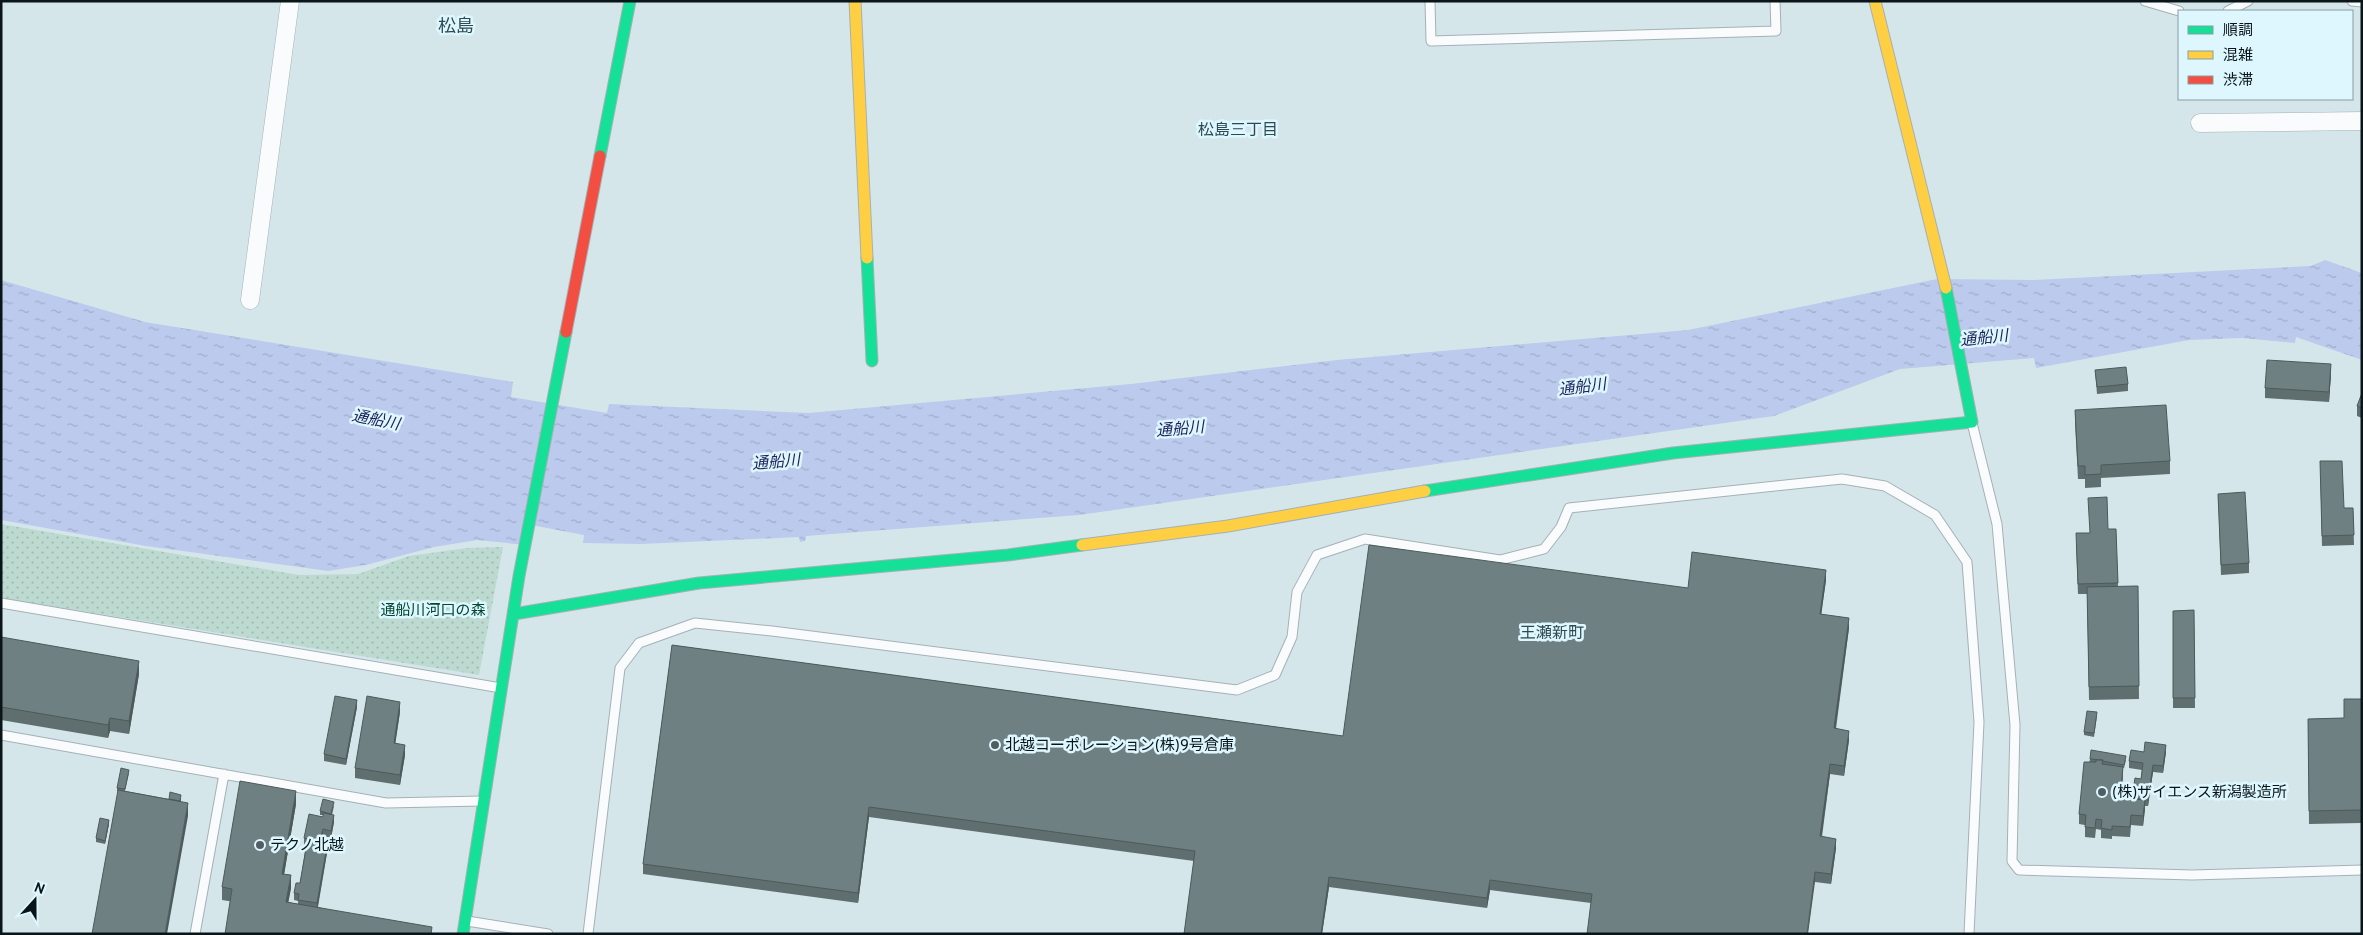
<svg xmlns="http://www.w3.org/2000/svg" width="2363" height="935" viewBox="0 0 2363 935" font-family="Overpass,'Noto Sans JP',sans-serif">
	<defs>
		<pattern id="park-dots" width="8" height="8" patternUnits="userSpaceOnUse" patternTransform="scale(1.25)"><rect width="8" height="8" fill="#bddad1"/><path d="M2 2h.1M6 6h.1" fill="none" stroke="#a1bab3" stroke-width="1.8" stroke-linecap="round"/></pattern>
		<pattern id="water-ripples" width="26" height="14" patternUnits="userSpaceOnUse" patternTransform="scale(1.25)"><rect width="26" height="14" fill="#bccaed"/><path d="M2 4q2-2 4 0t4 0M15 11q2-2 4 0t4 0" fill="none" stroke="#a0adca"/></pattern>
	</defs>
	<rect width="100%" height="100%" fill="#d5e6eb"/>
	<path fill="url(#park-dots)" d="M1,524L299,575L358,574L409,556L467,548L503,547L479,675L1,598Z"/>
	<path fill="url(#water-ripples)" d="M2325,260L2362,273V360L2296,337L2295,343L2241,338L2189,340L2036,368L2034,358L1900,369L1774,416L1079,515L806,536L805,541L800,542L799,537L641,544L583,543L584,535L531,525L526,545L477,540L434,547L366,565L328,571L146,546L1,520V280L145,322L513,382L511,397L607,413L609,404L808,413L1131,384L1337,360L1688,330L1937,279L2034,280L2311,266Z"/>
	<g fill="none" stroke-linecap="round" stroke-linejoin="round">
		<g stroke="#a4b1b5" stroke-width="11">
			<path id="lane" d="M1430,1L1431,41L1776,31L1775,1
				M2145,1L2179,11
				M2352,1L2362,2
				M2228,11L2248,1
				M1972,423L1997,524L2015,725L2012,861L2019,870L2192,875L2362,870
				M1,603L501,688
				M1,735L386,803L482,801
				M467,921L548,934
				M195,934L224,774
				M588,934L620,668L639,643L695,623L772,631L1237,690L1275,675L1292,637L1297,592L1317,555L1365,539L1500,560L1544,549L1561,527L1569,508L1842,479L1885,486L1935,515L1967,562L1979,722L1969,934"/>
		</g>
		<g stroke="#a4b1b5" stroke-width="19">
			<path id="street" d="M2200,123L2362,121
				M250,300L290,1"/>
		</g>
		<g stroke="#a4b1b5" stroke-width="13">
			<path id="fast" d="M600,156L630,1
				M867,258L872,361
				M1425,491L1673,453L1972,422L1946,288
				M514,614L699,583L1008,555L1082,545
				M463,934L519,576L566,332"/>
		</g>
		<g stroke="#a4b1b5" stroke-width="13">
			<path id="slow" d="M855,1L867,258
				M1875,1L1946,288
				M1082,545L1228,526L1425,491"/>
		</g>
		<g stroke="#a4b1b5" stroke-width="13">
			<path id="jam" d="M566,332L600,156"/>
		</g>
		<use href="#lane" stroke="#f9fbfc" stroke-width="9"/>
		<use href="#street" stroke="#f9fbfc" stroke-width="18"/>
		<use href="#fast" stroke="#16e098" stroke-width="11"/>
		<use href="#slow" stroke="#ffcf43" stroke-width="11"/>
		<use href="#jam" stroke="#f24e42" stroke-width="11"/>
	</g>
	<path fill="#5f6e6f" d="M2095,370L2128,384V391L2097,394Z
		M2331,374L2329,402L2265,398V388Z
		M2362,393V418L2357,416V406Z
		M2075,410L2170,461V474L2101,478V487L2085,488V479H2078L2075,423Z
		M2320,461L2344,508H2353L2354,545L2322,546Z
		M2218,494L2249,563V573L2221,575Z
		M2108,529H2116L2118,587L2138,586L2139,699L2089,700L2087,594H2078L2076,543L2089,533Z
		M1826,580L1821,614L1849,628L1836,729L1849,740L1844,776L1830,774L1822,837L1836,848L1831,884L1815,882L1591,903L1490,890L1487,908L1329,887L1322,934H1184L1194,861L869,817L858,903L643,874V864L672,645L1343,736L1688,588Z
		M2194,610L2195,708H2173V611Z
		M1,637L139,674L129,734L110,731L108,738L1,720Z
		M2362,699V823L2309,824L2308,719L2344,718Z
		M357,707L346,765L324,761V754Z
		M400,712L395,743L405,755L400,785L355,778V768Z
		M2097,716L2094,737L2084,735V732Z
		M2144,752H2166L2163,773L2153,772L2148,806H2145L2143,826L2131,825L2130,837L2112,836V839L2101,838V830L2096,829L2095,838L2085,837V825L2079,824V814L2090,759L2126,760L2124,768H2123L2121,798L2132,799L2135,778L2141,779L2142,770L2129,768V761Z
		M129,773L125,791L169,799L181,798V802L188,816L117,791V788Z
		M296,804L284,874L291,888L288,902L298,904V901L294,900V893L300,883L306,845H304V838L323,817V815H320V811L334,806L332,815L334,822L331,838L323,836L321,845L327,853L318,907L432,934L222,900V887Z
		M109,824L105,844L96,842V838Z"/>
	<path fill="#4d5a5a" d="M2331,364V374L2329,402V392Z
		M1826,570V580L1820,624V614Z
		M1849,618V628L1834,738V728Z
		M139,661V674L129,734V721Z
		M357,700V707L346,765V759Z
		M400,702V712L394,753V743Z
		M110,718V731L108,738V725Z
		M1849,731V740L1844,776V766Z
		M405,745V755L400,785V775Z
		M2166,745V752L2163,773V766Z
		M1830,764V774L1820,846V836Z
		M2153,765V772L2148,806V800Z
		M2123,767V776L2120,808V798Z
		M296,791V804L282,887V874Z
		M2145,800V810L2143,826V816Z
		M188,803V816L167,934H165Z
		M869,807V817L858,903V893Z
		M334,815V822L331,838V831Z
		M109,820V824L105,844V841Z
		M323,829V836L320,848V841Z
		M1836,839V848L1831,884V874Z
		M327,846V853L317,910V903Z
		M1815,872V882L1808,934H1807Z
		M291,875V888L286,915V902Z
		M1329,877V887L1322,934H1321Z
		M1490,880V890L1487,908V898Z"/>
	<path fill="#6e8081" stroke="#4d5a5a" d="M2267,360L2331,364L2329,392L2265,388Z
		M2126,367L2128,384L2097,387L2095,370Z
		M2362,393V408L2357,406Z
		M2166,405L2170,461L2101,465V474L2085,475V466H2078L2075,410Z
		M2320,461H2342L2344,508H2353L2354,535L2322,536Z
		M2245,492L2249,563L2221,565L2218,494Z
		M2107,497L2108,529H2116L2118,583L2078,584L2076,533H2090L2088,498Z
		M1369,545L1688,588L1692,552L1826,570L1820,614L1849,618L1834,728L1849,731L1844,766L1830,764L1820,836L1836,839L1831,874L1815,872L1807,934H1587L1592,894L1490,880L1487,898L1329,877L1321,934H1184L1195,851L869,807L858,893L643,864L672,645L1343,736Z
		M2138,586L2139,686L2089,687L2087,587Z
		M2194,610L2195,698H2173V611Z
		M1,637L139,661L129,721L110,718L108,725L1,707Z
		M335,696L357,700L346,759L324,754Z
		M367,696L400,702L394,743L405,745L400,775L355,768Z
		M2344,699H2362V810L2309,811L2308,719L2344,718Z
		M2087,711L2097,712L2094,733L2084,732Z
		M2145,742L2166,745L2163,766L2153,765L2148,800L2132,797L2135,778L2141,779L2143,763L2129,761L2131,750L2144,752Z
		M2091,750L2126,756L2124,765L2102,761L2103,760L2090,759Z
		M2096,760H2103L2102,764L2123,767L2120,798L2145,800L2143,816L2131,815L2130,827L2112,826V830L2101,828L2102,820L2096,819L2095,828L2085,827L2086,815L2079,814L2084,762H2096Z
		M121,768L129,770L125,789L117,788Z
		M240,781L296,791L282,874L291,875L286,902L432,927L431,934H225L232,889L222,887Z
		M118,790L188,803L165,934H92Z
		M170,792L181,795L180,801L169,799Z
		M323,799L334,802L331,814L320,811Z
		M323,813L334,815L331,831L323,829L320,841L304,838L309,814L323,817Z
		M100,818L109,820L105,841L96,838Z
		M307,843L327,846L317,903L298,900L299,894L294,893L296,883H300Z"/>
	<g fill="#505e62" stroke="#def7ff" stroke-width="2">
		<circle cx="995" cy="745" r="5"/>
		<circle cx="2102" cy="792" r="5"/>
		<circle cx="260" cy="845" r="5"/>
	</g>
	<g text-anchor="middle" stroke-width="5" stroke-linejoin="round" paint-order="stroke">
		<g font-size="15" fill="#01482e" stroke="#def7ff">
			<text x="433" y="615">通船川河口の森</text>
		</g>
		<g font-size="15" fill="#091518" stroke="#def7ff" text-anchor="start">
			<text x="1005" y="750">北越コーポレーション(株)9号倉庫</text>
			<text x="2112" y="797">(株)ザイエンス新潟製造所</text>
			<text x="270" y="850">テクノ北越</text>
		</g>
		<g font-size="16" fill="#2f4951" stroke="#def7ff">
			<text x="1238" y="135">松島三丁目</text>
			<text x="1552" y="638">王瀬新町</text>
		</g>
		<g font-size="16" font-style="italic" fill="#1c2259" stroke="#def7ff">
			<text transform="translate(1984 337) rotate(-6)" y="6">通船川</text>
			<text transform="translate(1582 386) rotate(-7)" y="6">通船川</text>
			<text transform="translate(376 419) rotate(11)" y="6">通船川</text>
			<text transform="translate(1180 428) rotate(-5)" y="6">通船川</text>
			<text transform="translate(776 461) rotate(-5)" y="6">通船川</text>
		</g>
		<g font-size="18" fill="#2f4951" stroke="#def7ff">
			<text x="456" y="32">松島</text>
		</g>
	</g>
	<rect width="2363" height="935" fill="none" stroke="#091518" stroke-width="5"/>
	<rect x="2178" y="10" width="175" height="90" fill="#def7ff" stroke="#899da3"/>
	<rect x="2188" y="26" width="25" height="8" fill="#16e098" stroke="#899da3"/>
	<text x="2223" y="35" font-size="15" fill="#091518">順調</text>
	<rect x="2188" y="51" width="25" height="8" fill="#ffcf43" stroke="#899da3"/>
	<text x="2223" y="60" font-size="15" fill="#091518">混雑</text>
	<rect x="2188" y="76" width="25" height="8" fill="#f24e42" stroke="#899da3"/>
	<text x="2223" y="85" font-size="15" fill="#091518">渋滞</text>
	<g transform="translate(35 900) rotate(21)" stroke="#def7ff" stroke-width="4" paint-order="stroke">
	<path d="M0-4L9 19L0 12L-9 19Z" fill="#091518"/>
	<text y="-8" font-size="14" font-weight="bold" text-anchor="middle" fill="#091518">N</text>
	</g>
</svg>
